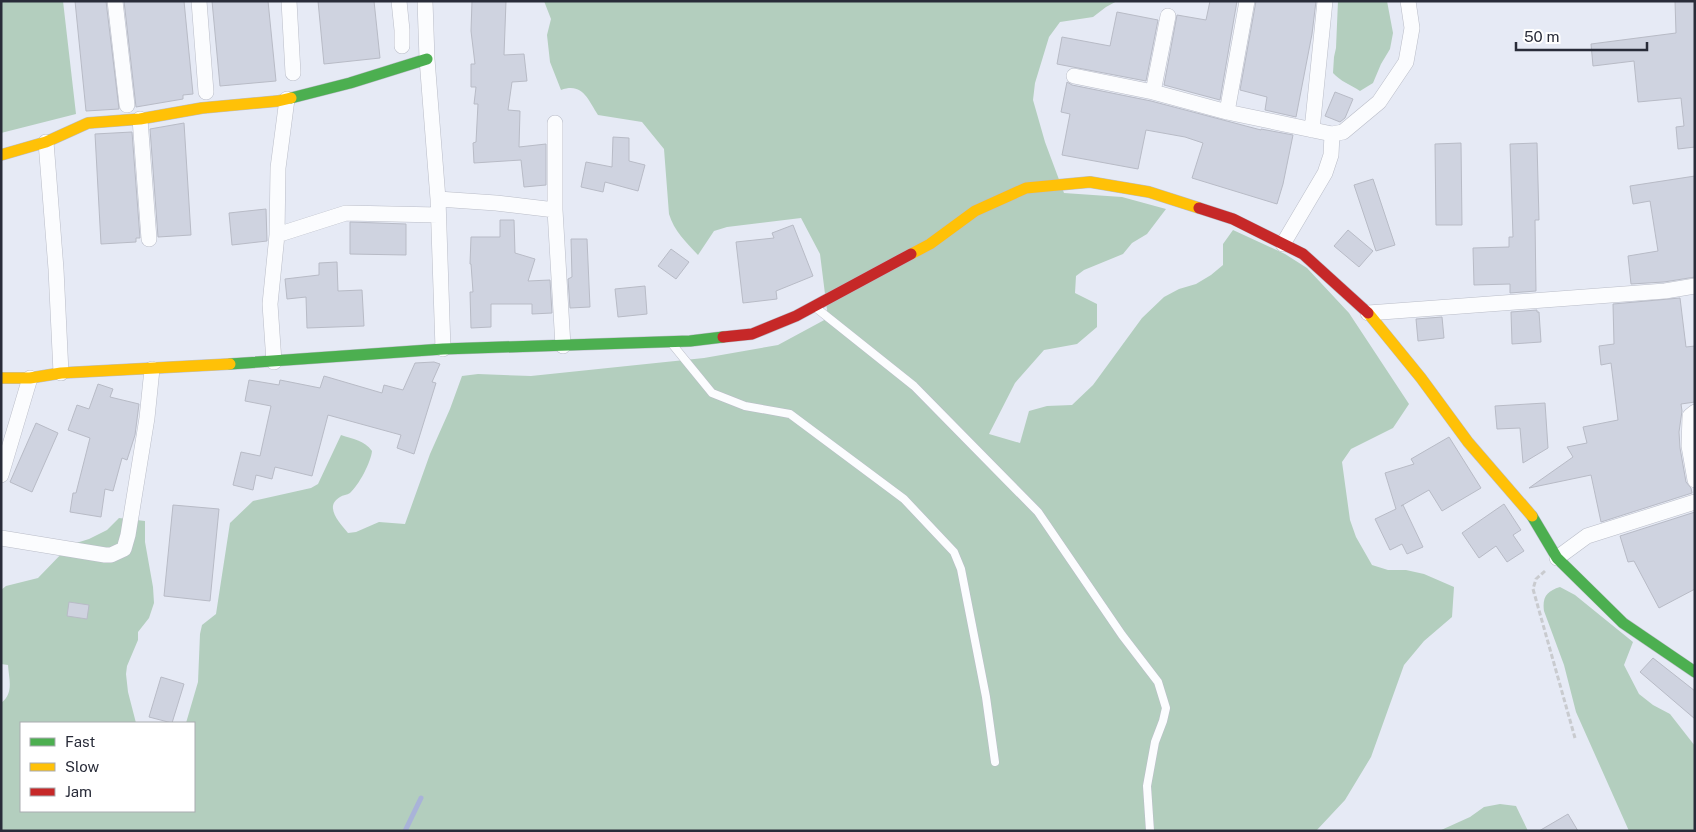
<svg xmlns="http://www.w3.org/2000/svg" width="1696" height="832" viewBox="0 0 1696 832" font-family="'Public Sans',sans-serif">
	<rect width="100%" height="100%" fill="#e6eaf5"/>
	<path fill="#b3cebe" d="M1,1H63L76,114L1,133Z
		M544,1H1117L1106,7L1093,17L1060,22L1049,37L1035,83L1033,100L1045,142L1064,193L1122,197L1166,209L1147,234L1132,243L1123,254L1084,270L1076,276L1075,293L1097,304V327L1077,344L1044,350L1015,383L989,434L1020,443L1029,411L1047,406L1072,405L1093,385L1142,318L1164,297L1179,289L1196,284L1211,275L1223,265V244L1233,230L1285,254L1307,268L1349,313L1409,404L1393,428L1351,449L1342,462L1350,520L1356,537L1372,565L1388,570H1406L1424,574L1454,587L1452,617L1424,641L1404,665L1371,757L1345,800L1316,831H1V703C14,693 9,680 8,665L1,664V590L6,586L38,578L67,548L73,544L89,539L107,530L119,518L145,521V542L153,587L154,603L149,618L138,632V640L127,666L126,674L128,692L136,723H21V811H194V723H186L198,682L200,634L202,625L216,614L230,523L253,501L311,488L318,484L341,435C353,439 364,440 372,451C371,462 359,485 350,493C347,495 343,495 340,497C323,507 341,524 348,533L356,532L379,522L405,524L430,454L450,409L462,376L478,374L531,376L704,358L778,345L828,318L820,254L801,218L727,227L714,231L698,255C686,242 674,231 669,214L664,149L642,122L598,115C588,100 583,82 561,90L550,62L547,35L551,19Z
		M1338,1H1387L1393,33L1390,49L1381,64L1373,83L1360,91C1351,85 1340,81 1333,73L1334,57L1336,48Z
		M1560,587L1575,595L1633,642L1624,665L1639,694L1653,705L1670,714L1695,746V831H1629L1576,712L1564,665L1544,611C1542,597 1547,591 1560,587Z
		M1500,804L1516,806L1528,831H1439L1470,817L1484,807Z"/>
	<g fill="none" stroke-linecap="round" stroke-linejoin="round">
		<path stroke="#a9b3d9" stroke-width="5" d="M405,831L421,798"/>
	</g>
	<path fill="#cfd3e0" stroke="#b8bbc6" d="M75,1H106L119,109L86,111Z
		M124,1H184L193,94L183,95V99L136,107Z
		M212,1H268L276,81L220,86Z
		M318,1H374L380,58L324,64Z
		M472,1H506L504,55L524,54L527,81L512,82L508,110L520,111L519,147L546,144V185L524,187L521,160L474,163L473,143L476,142L478,104H474L476,87H471V64H475L471,31Z
		M1210,1H1237L1220,100L1164,85L1177,15L1206,20Z
		M1256,1H1316L1312,34L1296,117L1265,110L1267,97L1240,90Z
		M1675,1H1695V147L1678,149L1676,127L1684,126L1681,98L1638,102L1634,61L1593,66L1591,44L1676,33Z
		M1117,12L1158,20L1146,81L1057,64L1062,37L1110,46Z
		M1067,82L1072,85L1151,101L1261,130V129L1293,135L1283,184L1277,204L1192,178L1203,143L1185,137L1146,130L1138,169L1062,155L1070,114L1061,112Z
		M1335,92L1353,99L1345,118L1340,122L1325,116Z
		M184,123L191,235L158,237L150,129Z
		M132,132L140,238H136V242L101,244L95,134Z
		M613,137L629,138V161L645,165L638,191L605,182L603,192L581,187L586,162L612,167Z
		M1461,143L1462,225H1436L1435,144Z
		M1537,143L1539,220H1535L1536,291L1510,293V284L1474,285L1473,248L1509,247V237H1513L1510,144Z
		M1695,176V277L1664,282L1631,284L1628,256L1658,251L1650,201L1633,204L1630,186Z
		M1373,179L1395,245L1376,251L1354,185Z
		M266,209L267,241L232,245L229,213Z
		M500,220H514L515,253L535,259L528,281L550,280L552,313L532,314V304H491V327L471,328L470,292H473L471,264H470L471,237H500Z
		M350,222L406,224V255L350,254Z
		M793,225L813,276L776,291L777,299L743,303L736,242L774,238L772,233Z
		M1348,230L1373,251L1359,267L1334,246Z
		M571,239H587L590,307L570,308L568,279L572,277Z
		M671,249L689,262L676,279L658,266Z
		M337,262L338,291L362,290L364,326L307,328L306,297L287,299L285,279L319,275V263Z
		M645,286L647,314L618,317L615,289Z
		M1680,298L1686,347L1695,346V402L1681,404L1682,411L1679,432L1680,448L1686,482L1691,488L1692,493L1601,522L1591,475L1529,488L1573,457L1567,447L1587,443L1583,427L1618,420L1611,363L1601,365L1599,346L1614,344L1613,304Z
		M1537,310V312H1539L1541,342L1512,344L1511,312Z
		M1442,317L1444,338L1418,341L1416,319Z
		M434,362L440,364L432,382L436,383L414,454L397,448L401,435L328,415L312,476L275,467L272,479L256,475L253,490L233,485L241,452L260,456L271,406L245,401L249,380L279,385L280,380L320,388L324,376L382,393L384,385L403,390L415,363Z
		M98,384L113,389L110,397L139,404L135,435L127,460L122,458L113,491L105,489L101,517L70,512L73,493H76L90,438L68,430L77,405L89,409Z
		M1545,403L1548,448L1523,463L1520,428L1497,429L1495,406Z
		M36,423L58,433L32,492L10,482Z
		M1449,437L1481,488L1442,511L1429,490L1401,506L1403,505L1423,547L1407,554L1402,544L1390,550L1375,519L1396,509L1385,473L1414,464L1411,459Z
		M1504,504L1521,530L1513,535L1524,551L1507,562L1496,546L1479,558L1462,533Z
		M173,505L219,509L210,601L164,596Z
		M1695,512V589L1659,608L1634,561L1628,562L1620,536Z
		M69,602L89,605L87,619L67,616Z
		M1653,658L1695,691V719L1640,672Z
		M161,677L184,684L172,723L149,717Z
		M1568,814L1578,831H1539Z"/>
	<g fill="none" stroke-linecap="round" stroke-linejoin="round">
		<g stroke="#babdc8" stroke-width="9">
			<path id="lane" d="M815,307L914,386L1038,512L1122,635L1158,682L1166,708L1163,721L1155,742L1147,786L1150,831
				M672,344L712,393L745,406L790,414L904,499L954,552L961,569L986,697L995,762"/>
		</g>
		<g stroke="#babdc8" stroke-width="16">
			<path id="street" d="M115,1L127,105
				M199,1L206,92
				M289,1L293,73
				M399,1L402,30V46
				M425,1L427,59L438,199L443,349
				M1074,76L1153,92L1227,112L1332,134L1331,155L1325,173L1283,244
				M1153,92L1168,16
				M1227,112L1247,1
				M140,119L149,239
				M555,123V210L563,346
				M1312,130L1325,1
				M1332,134L1343,132L1379,102L1406,62L1412,28L1408,1
				M46,142L56,269L61,373
				M438,199L496,203L555,210
				M277,235L346,213L438,215
				M1368,313L1665,291L1695,286
				M274,362L270,304L277,235L278,168L287,99
				M1695,412L1690,416L1689,446L1695,480
				M1,475L30,378
				M1,538L105,555H111L124,549L128,535L147,418L152,369
				M1557,558L1587,536L1695,502"/>
		</g>
		<g stroke="#babdc8" stroke-width="12">
			<path id="fast" d="M291,98L350,83L427,59
				M230,364L443,349L690,341L723,337
				M1532,516L1557,558L1623,623L1695,672"/>
		</g>
		<g stroke="#babdc8" stroke-width="12">
			<path id="slow" d="M1,155L46,142L88,123L140,119L202,108L278,101L291,98
				M911,254L930,244L975,211L1026,188L1090,182L1149,192L1199,208
				M1368,313L1421,378L1468,442L1532,516
				M1,378H30L61,373L230,364"/>
		</g>
		<g stroke="#babdc8" stroke-width="12">
			<path id="jam" d="M1199,208L1233,219L1303,254L1368,313
				M723,337L752,334L796,316L911,254"/>
		</g>
		<path stroke="#c9cbcf" stroke-width="3" stroke-dasharray="5 2.5" stroke-linecap="butt" d="M1545,571L1536,579L1533,589L1575,738"/>
		<use href="#lane" stroke="#fbfcfe" stroke-width="8"/>
		<use href="#street" stroke="#fbfcfe" stroke-width="15"/>
		<use href="#fast" stroke="#4caf50" stroke-width="11"/>
		<use href="#slow" stroke="#ffc107" stroke-width="11"/>
		<use href="#jam" stroke="#c62828" stroke-width="11"/>
	</g>
	<rect width="1696" height="832" fill="none" stroke="#292c39" stroke-width="5"/>
	<rect x="20" y="722" width="175" height="90" fill="#ffffff" stroke="#a9abb0"/>
	<rect x="30" y="738" width="25" height="8" fill="#4caf50" stroke="#a9abb0"/>
	<text x="65" y="747" font-size="15" fill="#292c39">Fast</text>
	<rect x="30" y="763" width="25" height="8" fill="#ffc107" stroke="#a9abb0"/>
	<text x="65" y="772" font-size="15" fill="#292c39">Slow</text>
	<rect x="30" y="788" width="25" height="8" fill="#c62828" stroke="#a9abb0"/>
	<text x="65" y="797" font-size="15" fill="#292c39">Jam</text>
	<path d="M1516 42v8h131v-8" fill="none" stroke="#292c39" stroke-width="2.5"/>
	<text x="1524" y="42" font-size="15" fill="#292c39" stroke="#ffffff" stroke-width="4" paint-order="stroke">50 m</text>
</svg>
